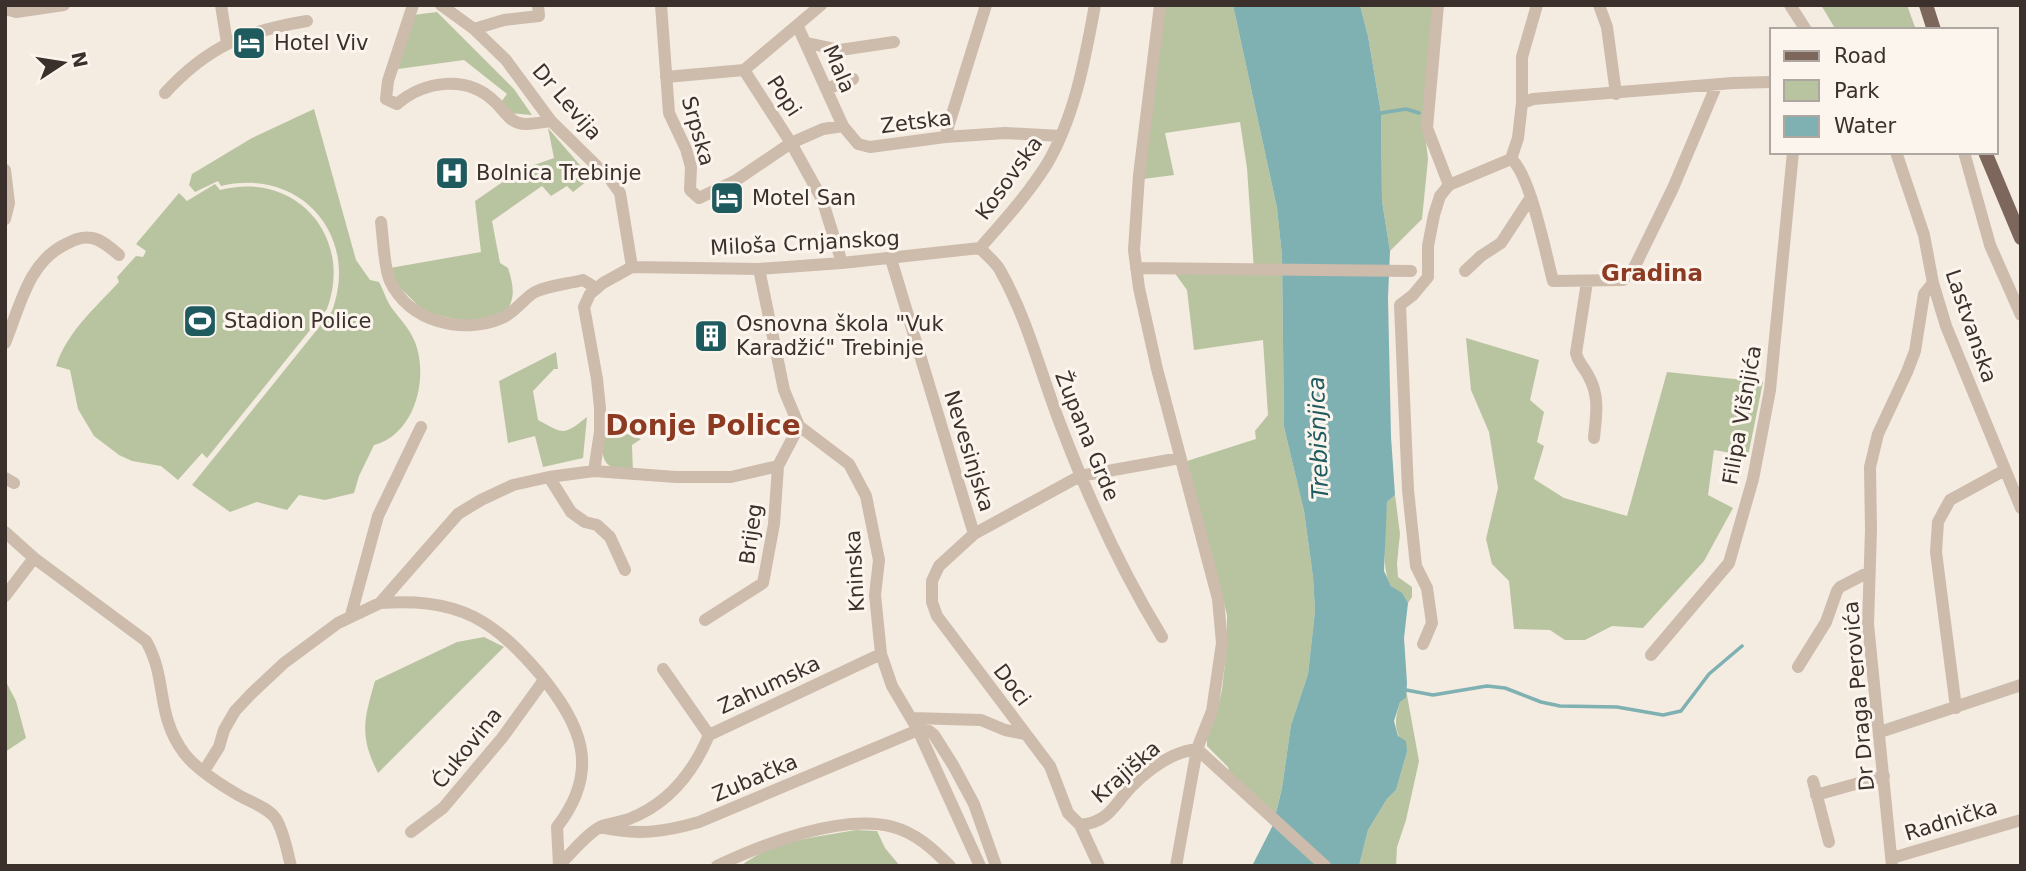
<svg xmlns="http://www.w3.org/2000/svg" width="2026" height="871" viewBox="0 0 2026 871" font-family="'DejaVu Sans',sans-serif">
	<rect width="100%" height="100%" fill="#f4ebe1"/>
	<path fill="#b8c4a0" d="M1160,5H1233L1277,208L1282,256L1284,427L1304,511L1313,577L1315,611L1308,674L1291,725L1282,788L1275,816L1230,774L1228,767L1207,746V737L1216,715L1222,690L1227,644V615L1187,461L1256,439L1255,431L1268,415L1263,340L1194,350L1187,290L1174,272L1254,270L1247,168L1240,122L1165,133L1174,175L1143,179Z
		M1360,5H1434L1424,125L1428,159L1422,219L1390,251L1382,201L1381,113L1368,36Z
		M1821,5H1907L1916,30H1836Z
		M437,12L514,89L532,115L508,113L501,102L507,94L464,60L398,69L413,15Z
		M314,109L356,260L370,280L379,282C384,291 387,303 394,311C402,321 410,330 415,342C429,378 415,434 374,445L359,476L354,493L325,500L299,495L287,510L257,502L230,512L192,485L332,311C360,235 300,167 221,186L218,181L195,192L189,185L192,174L252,138Z
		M548,128L591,178L573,192L567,186L551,196L542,186L492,221L500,263L508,268C513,284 516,296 507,311L471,323L425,312L396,284L390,268L481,252L475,201L520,170L554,158Z
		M215,184L220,190C295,170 354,236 327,309L207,458L202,453L178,480L161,466L132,461L119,455L94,436L78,409L70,370L56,366C67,332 95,308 119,282L117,277L136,256L143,257L146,251L136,244L179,193L187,201Z
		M1466,338L1539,360L1530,400L1544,412L1537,442L1544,446L1534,479L1564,498L1627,516L1667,372L1763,382L1748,456L1714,450L1708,495L1733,508L1704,561L1643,628L1612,626L1585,640H1565L1550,630L1514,629L1509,581L1492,564L1486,539L1498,488L1489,432L1471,390Z
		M556,352L558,369H554L533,391L538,420C564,434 563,436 587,417L583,458L543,467L535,436L508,443L499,381Z
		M604,426L641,439L632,445L633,473C599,468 601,458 604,426Z
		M1395,495L1400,534L1397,563L1398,577L1412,587V597L1408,603C1402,594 1395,591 1390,584C1381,570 1385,519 1387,502Z
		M484,637L504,647L378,773C359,736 364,719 375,681L457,642Z
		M5,680L16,701L26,738L5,752Z
		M1406,690L1419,761L1406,820L1397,847L1396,866H1359L1368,830L1387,799L1396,790L1407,752C1395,731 1393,725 1400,702L1406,698Z
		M856,830L877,831L885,848L900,866H741C773,840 817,837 856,830Z"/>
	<path fill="#7fb0b2" d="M1233,5H1360L1368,36L1381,113L1382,201L1390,251L1388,298L1391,437L1395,495L1387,502L1384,571L1391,586L1402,593L1408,603L1404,638L1407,683L1406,698L1400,702L1394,721L1398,736L1406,741L1407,752L1396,790L1387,799L1368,830L1359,866H1252L1273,825L1282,788L1291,725L1308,674L1315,611L1313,577L1304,511L1284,427L1282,256L1277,208Z"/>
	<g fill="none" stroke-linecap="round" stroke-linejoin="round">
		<path stroke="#7fb0b2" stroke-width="3.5" d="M1381,113L1406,109L1419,113
			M1406,690L1433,695L1487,686L1505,688L1541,702L1560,706L1617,707L1663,715L1681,711L1709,674L1742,646"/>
		<path stroke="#cdbbac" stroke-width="12" d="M221,5L227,43
			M413,5L388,81L386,99L397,104C424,81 467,74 495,102C502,108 509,121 519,123C528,126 542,122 551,121
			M441,5L474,29L506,60L551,121L610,179L620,193L632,267
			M661,5L669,113L686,149L691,167L690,190L699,198L735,181L791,143L744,70
			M1160,5L1139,175L1134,250L1139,288L1157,369L1218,599L1222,643L1212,711L1197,749L1176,866
			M1438,5L1427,128L1449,185
			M1599,5L1607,27L1616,94
			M1790,5L1806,30
			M5,9L16,12L64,5
			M798,27L843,126
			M474,29L504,20L539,16L538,5
			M807,43L840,50L894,42
			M666,77L744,70L821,5
			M826,89L853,79
			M165,93C208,46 246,31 307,21
			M1522,103V57L1537,5
			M945,137L986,5
			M1896,152L1924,235L1933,283L1946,326L2021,508
			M1964,152L1990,245L2021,315
			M1511,159C1530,173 1546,255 1553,281L1623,280L1633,270L1673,188L1717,84
			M5,170L9,203L5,219
			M381,222C383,236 384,269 390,281C409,322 463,335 502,318C516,312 525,297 535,292C549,285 568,284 583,280L596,288
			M980,248C987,256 997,263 1001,272C1028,320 1041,375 1061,426C1089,500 1121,570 1162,637
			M980,248C1004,221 1028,194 1047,164C1075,116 1085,59 1095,5
			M891,259L974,534
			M842,263L822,199L791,143L823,129L843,126L858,144L870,147L945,137L1005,133L1061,136
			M1136,268L1411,271
			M759,269L784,390L799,426L849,464L866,496L879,560L875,595L881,654L892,686L918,730L980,866
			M1465,271L1481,256L1501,243L1531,197
			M1587,282L1576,353C1578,363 1585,368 1589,377C1600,397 1596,416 1594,438
			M5,343C20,307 28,262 66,244C74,240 82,236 92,238C102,240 111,248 119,255
			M594,471L600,432V408L597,379L584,307L590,294L603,283L632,267L759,269L842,263L980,248
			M549,477L571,512L585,522L597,525L610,537L625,570
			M5,478L14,483
			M5,532L34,558L146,641C168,679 155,714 184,753C197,770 221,785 240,796C251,802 269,808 276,819C284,832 287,851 291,866
			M5,596L34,558
			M380,603C412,601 444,602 474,617C501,631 520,651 539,673C581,724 602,769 557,827L559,865
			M351,615L378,516L421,427
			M705,620L763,583L774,524L778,466L799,426
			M1423,644L1432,623L1427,588L1416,566L1408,490L1400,305L1413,295L1428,277V246L1434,215L1440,196L1449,185L1511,159L1518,138L1522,103L1533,99L1733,83L1772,82
			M1651,655L1729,563L1753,479L1770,390L1793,152
			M1798,667L1826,622L1837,591L1840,587L1869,572
			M663,669L709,735
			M1956,708L1936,552L1938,522L1950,500L2005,470
			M911,718L981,720L1005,730L1025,734
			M1880,732L2021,685
			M204,771L219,747L224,730L235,711L251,694L284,663L338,623L380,603L458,514L481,500L513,485L549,477L594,471L676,477H731L778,466
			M1813,781L1829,842
			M1816,795L1884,776
			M1080,825C1109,822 1113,806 1131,787C1149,769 1171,752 1197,749L1325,866
			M600,827C637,836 664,832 699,822L918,730L929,731L934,735L953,765L974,804L996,866
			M411,832L443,808L502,738L544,680
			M1892,858L2021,820
			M558,866C570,855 588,832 602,826C611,823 620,822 629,819C668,804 693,773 709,735L881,654
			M717,866C763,844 843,813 893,827C916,833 933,849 950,866
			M1099,866L1080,825L1068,813L1050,766L937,616L932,602V581L939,566L974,534L1080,476L1180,458
			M1892,866L1868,624L1871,530L1870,467L1878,434L1907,372L1915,351L1924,294L1933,283"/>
		<path stroke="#7d675c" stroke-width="14" d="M1926,5L1934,30
			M1985,152L2021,238"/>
	</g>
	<defs>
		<g id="hotel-square" transform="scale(1.75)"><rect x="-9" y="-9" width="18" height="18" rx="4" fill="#1f5a5e" stroke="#fbf5ee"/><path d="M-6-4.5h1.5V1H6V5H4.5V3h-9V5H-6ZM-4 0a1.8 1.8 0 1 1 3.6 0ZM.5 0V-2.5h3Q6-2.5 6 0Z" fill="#fff"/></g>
		<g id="hospital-square" transform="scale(1.75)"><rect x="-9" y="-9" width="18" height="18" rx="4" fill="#1f5a5e" stroke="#fbf5ee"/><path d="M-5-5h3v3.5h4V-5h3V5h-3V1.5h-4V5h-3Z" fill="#fff"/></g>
		<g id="stadium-square" transform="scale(1.75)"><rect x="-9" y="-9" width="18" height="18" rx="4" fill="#1f5a5e" stroke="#fbf5ee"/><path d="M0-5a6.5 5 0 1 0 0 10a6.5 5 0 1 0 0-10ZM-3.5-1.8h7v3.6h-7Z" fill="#fff"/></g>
		<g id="building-square" transform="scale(1.75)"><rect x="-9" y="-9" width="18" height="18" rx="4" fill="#1f5a5e" stroke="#fbf5ee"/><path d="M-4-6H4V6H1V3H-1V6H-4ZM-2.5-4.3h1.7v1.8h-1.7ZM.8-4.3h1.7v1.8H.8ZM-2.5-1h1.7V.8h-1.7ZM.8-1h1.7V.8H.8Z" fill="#fff"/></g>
	</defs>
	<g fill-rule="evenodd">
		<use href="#hotel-square" x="249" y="43"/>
		<use href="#hospital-square" x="452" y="173"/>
		<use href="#hotel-square" x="727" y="198"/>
		<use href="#stadium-square" x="200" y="321"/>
		<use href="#building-square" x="711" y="336"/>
	</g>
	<g text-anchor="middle" stroke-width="6" stroke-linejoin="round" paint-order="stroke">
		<g font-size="21" fill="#3b302b" stroke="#fbf5ee" text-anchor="start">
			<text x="274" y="50">Hotel Viv</text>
			<text x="476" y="180">Bolnica Trebinje</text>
			<text x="752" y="205">Motel San</text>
			<text x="224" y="328">Stadion Police</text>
			<text x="736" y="331">Osnovna škola "Vuk<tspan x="736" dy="24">Karadžić" Trebinje</tspan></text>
		</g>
		<g font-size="21" fill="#3b302b" stroke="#fbf5ee">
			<text transform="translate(839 69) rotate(67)" y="7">Mala</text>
			<text transform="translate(784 96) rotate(57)" y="7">Popi</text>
			<text transform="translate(567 102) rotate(49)" y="7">Dr Levija</text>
			<text transform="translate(916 122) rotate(-7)" y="7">Zetska</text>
			<text transform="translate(698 131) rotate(74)" y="7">Srpska</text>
			<text transform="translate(1009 178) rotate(-54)" y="7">Kosovska</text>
			<text transform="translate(805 243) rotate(-3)" y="7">Miloša Crnjanskog</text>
			<text transform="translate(1971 326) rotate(71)" y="7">Lastvanska</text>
			<text transform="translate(1742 415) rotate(-80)" y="7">Filipa Višnjića</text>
			<text transform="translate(1087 436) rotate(68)" y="7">Župana Grde</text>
			<text transform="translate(969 451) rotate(73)" y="7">Nevesinjska</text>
			<text transform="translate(751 534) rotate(-82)" y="7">Brijeg</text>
			<text transform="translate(855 571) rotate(-93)" y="7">Kninska</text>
			<text transform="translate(769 685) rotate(-25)" y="7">Zahumska</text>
			<text transform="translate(1012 685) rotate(53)" y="7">Doci</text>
			<text transform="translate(1859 696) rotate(-95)" y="7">Dr Draga Perovića</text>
			<text transform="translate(467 748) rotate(-51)" y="7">Ćukovina</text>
			<text transform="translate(1126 772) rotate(-41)" y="7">Krajiška</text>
			<text transform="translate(755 778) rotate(-23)" y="7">Zubačka</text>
			<text transform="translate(1951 820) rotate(-17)" y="7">Radnička</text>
		</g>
		<g font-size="23" font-weight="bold" fill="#8c3b22" stroke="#fbf5ee">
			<text x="1652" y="281">Gradina</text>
		</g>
		<g font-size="23" font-style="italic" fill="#1f5a5e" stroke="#fbf5ee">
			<text transform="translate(1318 438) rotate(-92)" y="8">Trebišnjica</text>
		</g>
		<g font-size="28" font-weight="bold" fill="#8c3b22" stroke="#fbf5ee">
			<text x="703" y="435">Donje Police</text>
		</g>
	</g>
	<rect width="2026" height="871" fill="none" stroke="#3b302b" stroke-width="14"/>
	<rect x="1770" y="28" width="228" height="126" fill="#fbf5ee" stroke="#aea6a0" stroke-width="2"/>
	<rect x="1784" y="51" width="35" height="10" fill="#7d675c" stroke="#aea6a0" stroke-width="2"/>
	<text x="1834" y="63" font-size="21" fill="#3b302b">Road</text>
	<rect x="1784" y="80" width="35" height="21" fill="#b8c4a0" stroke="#aea6a0" stroke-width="2"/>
	<text x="1834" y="98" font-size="21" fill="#3b302b">Park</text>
	<rect x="1784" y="116" width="35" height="21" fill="#7fb0b2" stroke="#aea6a0" stroke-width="2"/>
	<text x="1834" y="133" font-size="21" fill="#3b302b">Water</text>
	<g transform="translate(63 63) rotate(78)" stroke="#fbf5ee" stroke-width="5" paint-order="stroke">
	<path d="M0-5L12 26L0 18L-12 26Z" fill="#3b302b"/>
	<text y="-10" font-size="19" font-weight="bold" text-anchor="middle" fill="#3b302b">N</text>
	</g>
</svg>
